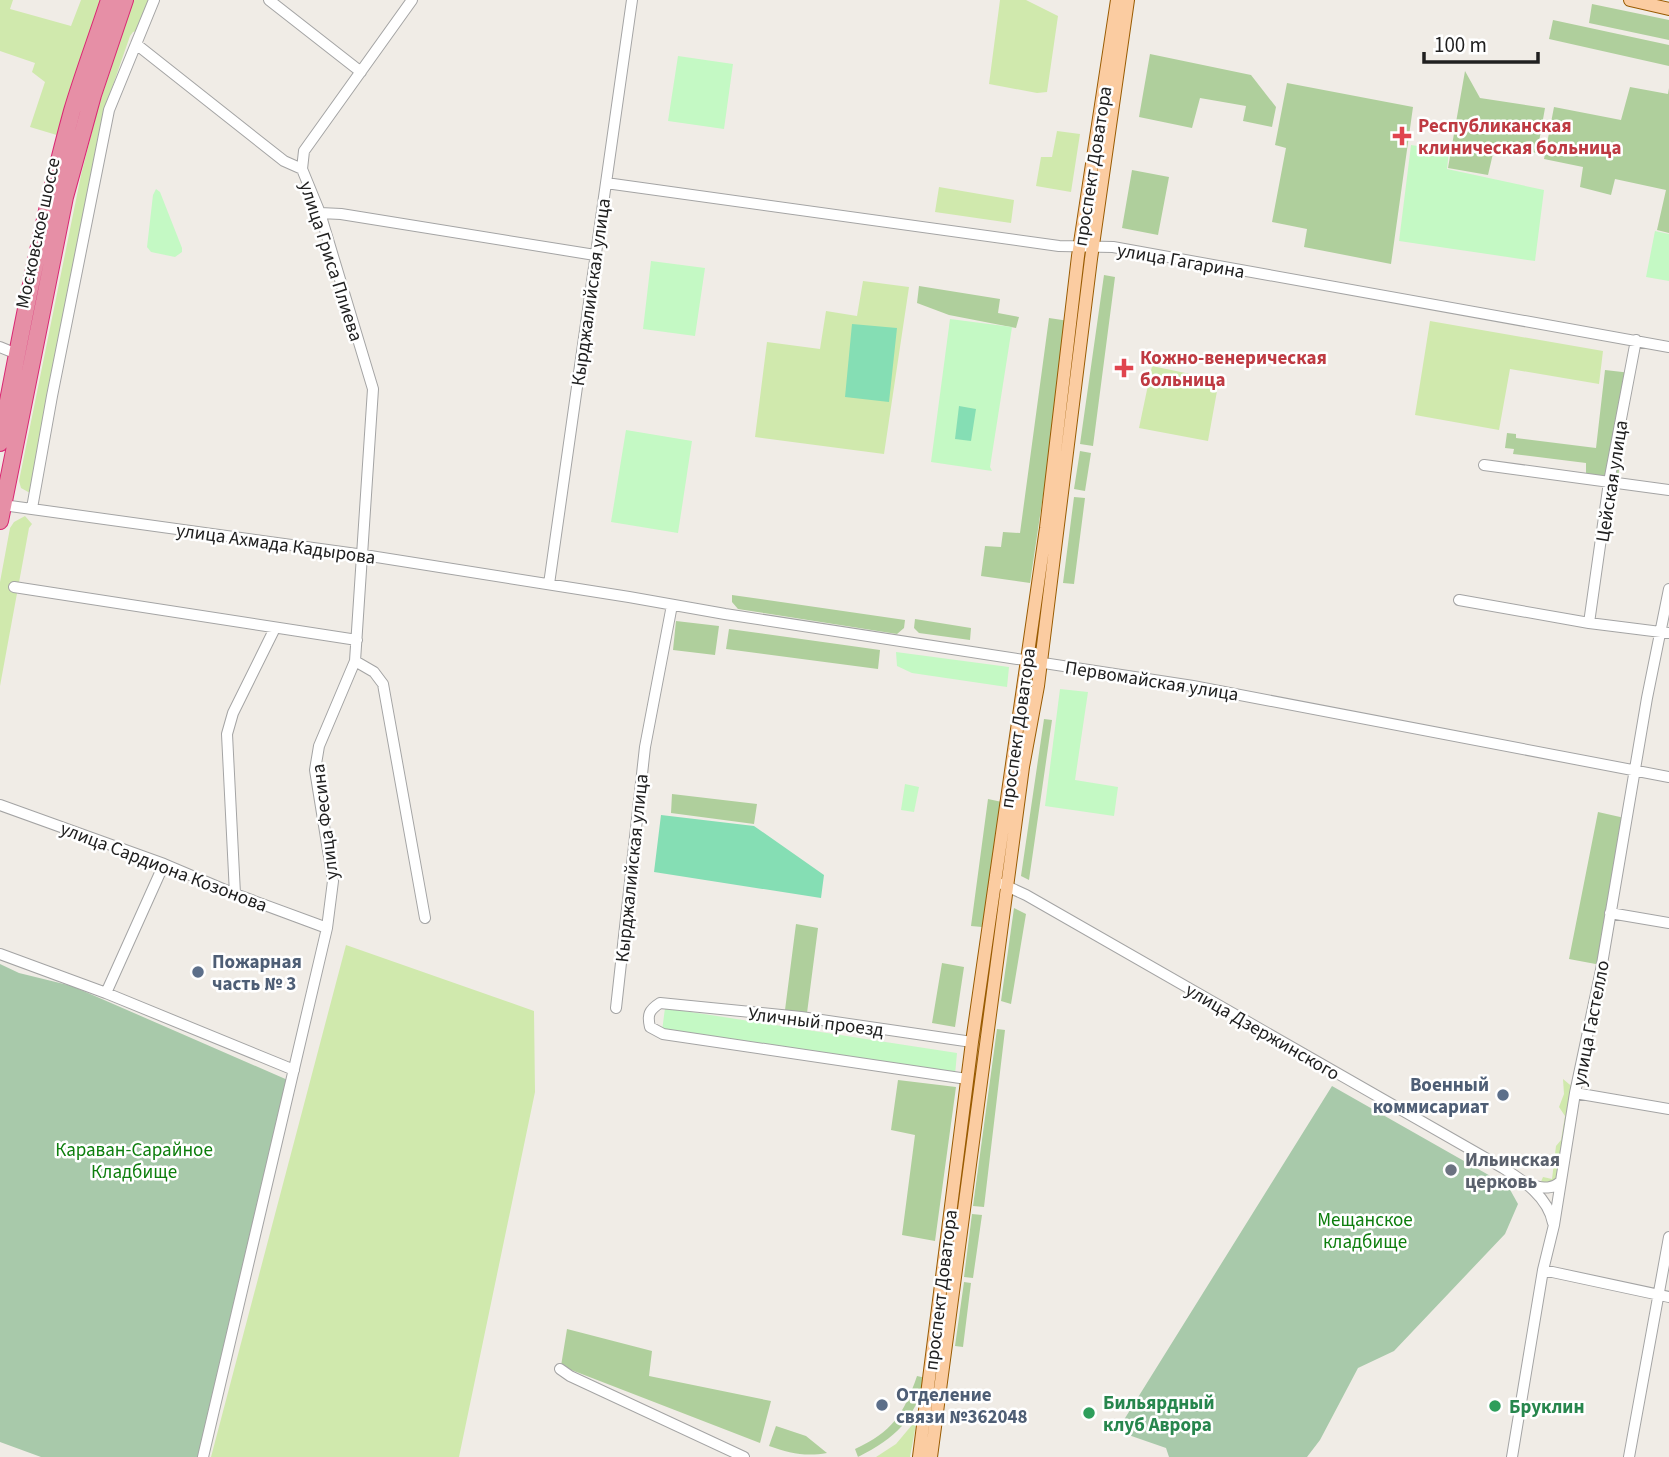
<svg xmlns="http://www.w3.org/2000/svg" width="1669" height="1457" viewBox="0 0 1669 1457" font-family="'Source Sans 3',sans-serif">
	<rect width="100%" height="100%" fill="#f0ece6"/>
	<path fill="#d0e9ad" d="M0,0H13L10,9L71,26L81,0H104L60,136L30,127L45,82L32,72L35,63L0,51Z
		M133,0H151L140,30L133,32L130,36L104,111L30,493L21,488L19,481L81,175L98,108Z
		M1000,0H1026L1058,16L1047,92L1037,93L989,84Z
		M1057,131L1080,134L1071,192L1036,186L1041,157H1052Z
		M939,187L1014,200L1011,223L935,212Z
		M863,281L909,287L884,454L755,437L767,342L820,349L826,311L857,316Z
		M1430,321L1603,351L1599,384L1510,369L1499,430L1415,415Z
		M1152,366L1219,380L1208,441L1139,428Z
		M25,516L32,524L29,528L0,686V582L10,528L14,522Z
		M346,945L534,1011L535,1092L459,1457H211Z
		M1563,1079L1575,1089L1554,1192L1540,1184L1543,1177L1552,1179L1556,1146L1561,1140L1565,1116L1559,1107L1564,1094Z
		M917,1419L910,1457H876L896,1444Z"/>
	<path fill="#afcf9c" d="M1592,4L1669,20V40L1589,23Z
		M1553,20L1669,45V66L1549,39Z
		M1150,54L1251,75L1276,107L1272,127L1243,121L1246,106L1200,98L1192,128L1139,117Z
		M1465,71L1480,98L1545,108L1537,153L1495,145L1488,175L1448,168Z
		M1287,83L1413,107L1391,264L1304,247L1307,229L1272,222L1286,148L1275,145Z
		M1630,87L1668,94L1669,88V233L1657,230L1666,190L1615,179L1611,195L1580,187L1583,167L1544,159L1554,107L1621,120Z
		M1132,170L1169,177L1158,235L1122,228Z
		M1104,275L1115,277L1093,446L1080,444Z
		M919,286L1000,299L998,313L1019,317L1016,328L949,315L917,303Z
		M1049,318L1069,321L1030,583L981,576L985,546L1001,547L1003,532L1020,533Z
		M1605,370L1631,373L1618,478L1586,474V463L1513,454L1514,449L1505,448L1507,433L1516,434V438L1596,448Z
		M1080,451L1091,453L1085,491L1074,489Z
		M1074,497L1085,498L1074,584L1063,583Z
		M732,595L905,620L904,628L897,634L738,609L732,602Z
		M915,619L971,628L970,640L919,633L914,628Z
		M676,621L719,626L715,655L673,650Z
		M729,629L880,650L878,669L726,649Z
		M1044,719L1052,720L1029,880L1021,876Z
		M672,794L757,804L754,824L671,813Z
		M988,799L1002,802L982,927L971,926Z
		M1598,812L1629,819L1601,965L1569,959Z
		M1014,908L1026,914L1011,1004L1001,1001Z
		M796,924L818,928L807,1013L785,1010Z
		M942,963L964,967L955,1027L932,1023Z
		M997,1029L1005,1030L984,1207L973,1206Z
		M898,1080L956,1087L935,1241L902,1235L915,1135L891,1130Z
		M972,1214L982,1215L973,1278L964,1277Z
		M964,1282L971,1283L963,1347L955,1346Z
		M567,1329L652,1351L649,1376L771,1401L760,1443L561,1366Z
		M917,1376L926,1378C913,1421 897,1437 858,1457L855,1449C892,1432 904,1414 917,1376Z
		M776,1426L806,1436L827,1453C805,1457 789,1453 769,1446Z"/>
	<path fill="#a8c9aa" d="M0,964L19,973L72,986L290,1081L199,1457H41L0,1442Z
		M1332,1086L1508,1186L1518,1204L1505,1234L1394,1351L1358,1368L1320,1440L1307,1457H1169L1166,1448L1117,1431Z"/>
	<path fill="#c4f9c4" d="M678,56L733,64L724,129L668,121Z
		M1411,145L1449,151L1447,169L1544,190L1535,261L1399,241Z
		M156,189L160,192L182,248V252L175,257L151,252L147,247L153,195Z
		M1655,231L1669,234V281L1646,277Z
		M651,261L705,268L695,336L643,329Z
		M950,319L1012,327L990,467L992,471L931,462Z
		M626,430L692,441L678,533L611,522Z
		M896,652L1009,667L1007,687L912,673L897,666Z
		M1060,689L1088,692L1075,780L1118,787L1114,816L1045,806Z
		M905,784L919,787L914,812L901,810Z
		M665,1008L957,1053L955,1075L662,1031Z"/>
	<path fill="#85deb4" d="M852,324L897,328L889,402L845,397Z
		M959,406L976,409L971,441L955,439Z
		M661,815L754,826L824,875L821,898L654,872Z"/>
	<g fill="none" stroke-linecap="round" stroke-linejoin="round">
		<g stroke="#a4a4a4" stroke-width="12">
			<path id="minor" d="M269,0L361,72
				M136,44L284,161L302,169
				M606,183L1059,246L1113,247L1669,347
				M320,213L341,214L595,255
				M0,347L17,354
				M1484,465L1669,490
				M3,505L364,555L629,597L725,614L1193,686L1669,777
				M32,508L52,396L109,110L154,0
				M549,584L632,0
				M14,587L357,640
				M1459,600L1589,623L1669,633
				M1589,623L1609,482L1636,340
				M355,661L374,672L383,684L425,918
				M0,805L164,864L235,894L327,928
				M1002,884L1026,895L1503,1168C1524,1181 1548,1197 1553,1223
				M235,894L227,734L233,713L275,628
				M1610,913L1669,923
				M0,954L106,993L294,1070
				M106,993L164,864
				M616,1008L645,747L672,605
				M967,1079L663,1034L650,1027C647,1015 649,1010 660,1003L801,1017L972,1042
				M1575,1093L1669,1109
				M1528,1185C1541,1187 1550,1191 1560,1182
				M1543,1270L1669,1297
				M560,1369L570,1376L744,1457
				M203,1457L327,928L333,881L315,770L319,746L355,661L373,389L320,213L302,169L304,151L412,0
				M1512,1457L1543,1270L1554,1225L1575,1093L1601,970L1647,698L1669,589
				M1629,1457L1669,1237"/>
		</g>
		<g stroke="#995b02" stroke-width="14">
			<path id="major" d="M1630,0L1669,9
				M919,1457L972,1042L1046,528L1078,256L1117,0
				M931,1457L1023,767L1038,686L1091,259L1128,0"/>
		</g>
		<g stroke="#d92873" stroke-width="18">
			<path id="highway" d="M0,443C21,332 42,220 72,111C83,74 97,37 109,0
				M0,521L65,197L93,95L125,0"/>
		</g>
		<use href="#minor" stroke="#fff" stroke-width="10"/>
		<use href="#major" stroke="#fbcca1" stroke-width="12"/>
		<use href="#highway" stroke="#e68fa6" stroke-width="16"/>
	</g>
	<g fill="#e0444e" stroke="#fff" stroke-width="2.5">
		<path d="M1398.5 125.5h7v7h7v7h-7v7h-7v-7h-7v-7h7z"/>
		<path d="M1120.5 357.5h7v7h7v7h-7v7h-7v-7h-7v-7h7z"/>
	</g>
	<g fill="#5c6f8a" stroke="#fff" stroke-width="2.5">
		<circle cx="198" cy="972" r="7"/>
		<circle cx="1503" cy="1095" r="7"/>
		<circle cx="882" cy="1405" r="7"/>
	</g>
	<circle fill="#6b7280" stroke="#fff" stroke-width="2.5" cx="1451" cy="1170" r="7"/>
	<g fill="#2e9e5b" stroke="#fff" stroke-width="2.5">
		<circle cx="1495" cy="1406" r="7"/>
		<circle cx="1089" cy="1413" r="7"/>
	</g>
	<g text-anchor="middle" stroke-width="5" stroke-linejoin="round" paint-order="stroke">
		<g font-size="19" font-weight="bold" fill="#be3a42" stroke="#fff" text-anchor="start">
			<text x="1418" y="132">Республиканская<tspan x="1418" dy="22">клиническая больница</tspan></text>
			<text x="1140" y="364">Кожно-венерическая<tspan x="1140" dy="22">больница</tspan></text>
		</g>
		<g font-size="19" fill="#202020" stroke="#fff">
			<text transform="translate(1092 166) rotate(-81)" y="7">проспект Доватора</text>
			<text transform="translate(37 233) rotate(-78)" y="7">Московское шоссе</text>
			<text transform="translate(1181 260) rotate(10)" y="7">улица Гагарина</text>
			<text transform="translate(332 261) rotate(72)" y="7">улица Гриса Плиева</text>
			<text transform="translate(590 292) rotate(-82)" y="7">Кырджалийская улица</text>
			<text transform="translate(1611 481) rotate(-81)" y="7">Цейская улица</text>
			<text transform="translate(276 543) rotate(8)" y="7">улица Ахмада Кадырова</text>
			<text transform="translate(1152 680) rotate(9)" y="7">Первомайская улица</text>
			<text transform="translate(1017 728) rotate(-82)" y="7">проспект Доватора</text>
			<text transform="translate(324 822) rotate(-97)" y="7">улица Фесина</text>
			<text transform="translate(164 866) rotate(21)" y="7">улица Сардиона Козонова</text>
			<text transform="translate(631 868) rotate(-84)" y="7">Кырджалийская улица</text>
			<text transform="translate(816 1021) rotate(7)" y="7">Уличный проезд</text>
			<text transform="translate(1590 1023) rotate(-79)" y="7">улица Гастелло</text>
			<text transform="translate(1263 1031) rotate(30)" y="7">улица Дзержинского</text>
			<text transform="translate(940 1290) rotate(-83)" y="7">проспект Доватора</text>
		</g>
		<g font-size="19" font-weight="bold" fill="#4e5e75" stroke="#fff" text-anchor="start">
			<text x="212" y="968">Пожарная<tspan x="212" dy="22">часть № 3</tspan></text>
			<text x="1489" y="1091" text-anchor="end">Военный<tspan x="1489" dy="22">коммисариат</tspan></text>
			<text x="896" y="1401">Отделение<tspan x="896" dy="22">связи №362048</tspan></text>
		</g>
		<g font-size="19" fill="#0d7e0d" stroke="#fff">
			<text x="134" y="1156">Караван-Сарайное<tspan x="134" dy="22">Кладбище</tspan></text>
			<text x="1365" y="1226">Мещанское<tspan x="1365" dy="22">кладбище</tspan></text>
		</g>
		<g font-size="19" font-weight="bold" fill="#5b616d" stroke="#fff" text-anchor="start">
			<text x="1465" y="1166">Ильинская<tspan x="1465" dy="22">церковь</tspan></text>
		</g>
		<g font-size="19" font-weight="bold" fill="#27864d" stroke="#fff" text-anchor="start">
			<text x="1103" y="1409">Бильярдный<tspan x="1103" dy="22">клуб Аврора</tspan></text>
			<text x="1509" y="1413">Бруклин</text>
		</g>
	</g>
	<path d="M1424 52v10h114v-10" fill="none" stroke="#202020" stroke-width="3.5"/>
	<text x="1434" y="52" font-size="21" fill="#202020" stroke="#ffffff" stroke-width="5" paint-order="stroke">100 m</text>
</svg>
